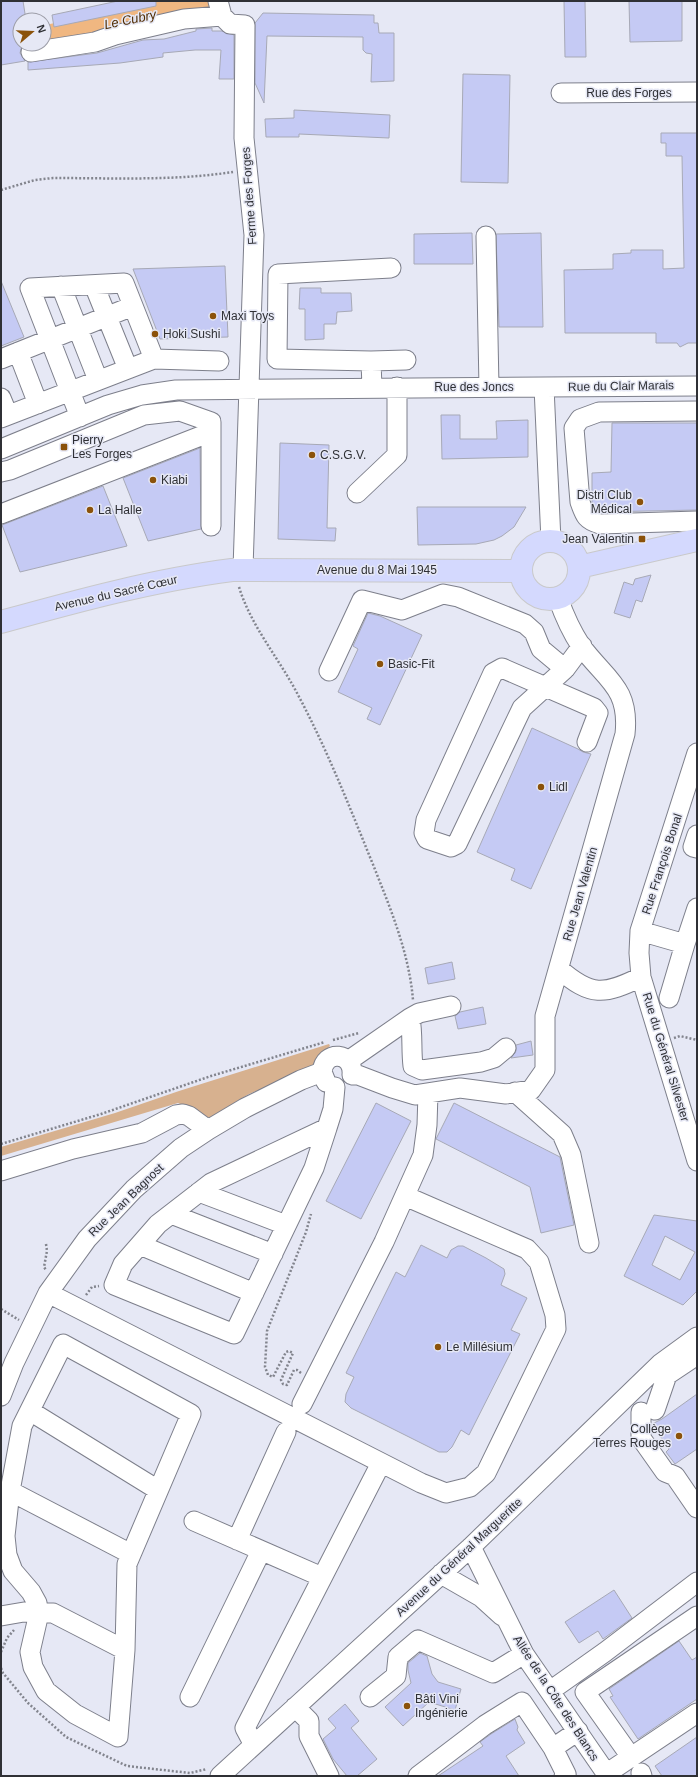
<svg xmlns="http://www.w3.org/2000/svg" width="698" height="1777" viewBox="0 0 698 1777" font-family="Helvetica,sans-serif">
	<rect width="100%" height="100%" fill="#e6e8f5"/>
	<path fill="#d7b18f" d="M329,1044L330,1046L322,1053L314,1067L249,1094L209,1118L178,1103L1,1156V1147L115,1113L179,1091Z"/>
	<g fill="none" stroke-linecap="round" stroke-linejoin="round">
		<path stroke="#f0b781" stroke-width="23" d="M44,37L216,1"/>
	</g>
	<path fill="#c5caf4" stroke="#a7a9b6" fill-rule="evenodd" d="M1,1H23L26,20H20V47L22,46L20,53L25,61L1,65Z
		M118,1H156V6L54,27L52,15Z
		M564,1H585L586,57H565Z
		M629,1H682V41L630,42Z
		M263,13L374,15V23H378L379,33H394V81L371,82L372,54L366,53L363,50V37L267,36L264,103L255,83V23Z
		M212,28V31H222L234,35V79H219L221,50H195L163,53V57L120,63L28,70V62L97,53L143,40L164,39L196,31V29Z
		M463,74L510,75L508,183L461,182Z
		M294,110L390,115L389,138L299,134V137H266L265,119L294,118Z
		M661,133H697V343H688L680,347L677,343H656V333H565L564,270L613,269V254L631,253V250H663V269L684,268L682,156H666V143H661Z
		M472,233L473,264H414V234Z
		M541,233L543,327H499L496,234Z
		M225,266L228,337L160,339L133,269Z
		M1,281L24,337L1,346Z
		M300,288H321V293H351L352,311L337,312L336,324H324V339L305,340V309H299Z
		M441,415H460V439H497L496,421L528,420V457L442,459Z
		M612,423H697V510L599,512L595,510L592,504V473L611,472Z
		M280,443L329,445L327,528H336L335,541L278,539Z
		M200,448L201,529L148,541L123,478Z
		M103,486L127,546L20,572L2,525Z
		M417,507H526L514,527L502,536L494,540L476,544L418,545Z
		M651,575L642,602L636,600L630,618L614,613L624,582L633,585L635,579Z
		M368,613L380,616L422,635L380,725L367,719L372,708L338,692L358,649L353,646Z
		M532,728L578,749L583,752L591,754L531,889L511,880L515,869L477,852Z
		M452,962L455,979L428,984L425,968Z
		M483,1007L486,1024L458,1029L455,1016L460,1012Z
		M531,1041L533,1055L511,1058L516,1051V1045Z
		M376,1103L411,1121L361,1219L326,1201Z
		M454,1103L560,1157L574,1225L541,1233L530,1187L436,1139Z
		M654,1215L697,1221V1291L683,1305L624,1276ZM665,1236L695,1252L680,1280L652,1265Z
		M421,1245L447,1258L451,1250L458,1246H463L486,1258L504,1269L505,1274L501,1285L527,1298L511,1330L520,1334L469,1435L461,1430L452,1447L447,1452H439L351,1408L345,1402L346,1394L354,1377L346,1373L396,1272L405,1277Z
		M697,1394V1449L675,1464L666,1452L669,1449L652,1424L662,1419Z
		M614,1590L632,1618L603,1639L598,1631L579,1643L565,1622Z
		M679,1641L692,1660L697,1657V1699L638,1739L610,1697L613,1696L609,1689Z
		M420,1653L427,1656L432,1674L438,1682L461,1689L455,1710L429,1702L403,1726L385,1707L411,1683L408,1670V1663Z
		M345,1704L359,1721L351,1728L377,1759L357,1776H347L333,1759L323,1739L336,1728L328,1719Z
		M515,1719L518,1727L517,1730L525,1743L506,1756L519,1776H438L483,1746L480,1742L491,1734Z
		M697,1737V1776H662L655,1766Z"/>
	<g fill="none" stroke-linecap="round" stroke-linejoin="round">
		<g stroke="#7d7f8b" stroke-width="21">
			<path id="minor" d="M218,1L222,16L230,24L245,25L244,138L254,235L243,569
				M31,52L95,42L115,35L184,19L222,16
				M561,93L697,92
				M486,236L489,387
				M94,285L128,369
				M61,286L98,380
				M18,352L38,404
				M1,359L133,306
				M371,361L406,360
				M544,387L697,386
				M372,388L371,361L277,359L278,274L391,268
				M1,398L8,415
				M697,411L599,412L580,419L574,428L580,502C585,516 586,520 600,524L697,521
				M80,417L30,288L124,283L154,359
				M1,418L154,359L219,361
				M1,449L108,405L142,395L176,390L544,387L551,541
				M1,472L10,470L144,415L180,411L211,422V432L1,514
				M357,493L397,455V387
				M211,526V432
				M565,669L522,708L457,844L451,847L427,839L424,833L426,820L493,673L502,668L594,708L598,713L587,742
				M329,671L362,600L402,610L443,594L458,597L525,624L534,632L541,649L565,669L582,646
				M697,753L640,931L639,953L641,977L697,1161
				M697,835L693,847L697,848
				M640,931L685,944L697,908
				M559,969C591,997 604,995 641,977
				M669,998L685,944
				M410,1018C413,1034 411,1050 413,1066L422,1070L481,1062L494,1058L506,1048
				M348,1061L410,1018L419,1013L451,1006
				M322,1072C324,1049 354,1052 352,1075H358L392,1088L415,1095L460,1088L506,1094L531,1090L545,1070V1016L625,734C630,687 605,679 581,646C571,631 564,615 558,598
				M515,1092L562,1134L571,1155L589,1243
				M327,1128L314,1168L234,1334L114,1285L123,1264L158,1224L211,1183L327,1128L333,1109L335,1087
				M1,1171L73,1149L142,1133L176,1115L183,1114L189,1116L208,1130
				M199,1192L286,1225
				M171,1214L273,1254
				M140,1245L254,1293
				M48,1293L421,1483L446,1493L470,1487L486,1473L556,1329L555,1315L539,1262L527,1249L405,1196
				M1,1396L14,1363L48,1293L87,1239L134,1189L181,1148L208,1130L245,1108L301,1080L322,1072L326,1082
				M302,1404L384,1242L423,1155L427,1125L428,1093
				M655,1410L667,1375L697,1355
				M30,1411L158,1490
				M641,1412V1438L665,1472L675,1476L697,1508
				M10,1491L131,1554
				M194,1521L322,1577
				M237,1540L286,1432
				M471,1547L524,1654L608,1776
				M441,1574L481,1597L502,1616
				M1,1616L24,1612L53,1613L125,1650L127,1564L191,1414L63,1344L22,1426L10,1491L5,1536L7,1555L13,1571L31,1592L37,1603L39,1613L30,1652L33,1667L46,1691L75,1714L118,1737L125,1650
				M550,1691L605,1652L697,1582
				M190,1697L261,1551
				M370,1697L396,1676L398,1657L418,1640L493,1673L524,1654
				M295,1707L309,1721V1736L329,1776
				M254,1745L245,1728L381,1463
				M553,1748L566,1774L564,1776
				M631,1757L585,1692L697,1616
				M641,1773L642,1776
				M606,1774L697,1713
				M220,1776L471,1547L660,1364L697,1337
				M418,1776L485,1725L522,1702L553,1748L578,1731"/>
		</g>
		<g stroke="#c9c9ca" stroke-width="24">
			<path id="major" d="M521 570a29 29 0 1 1 58 0a29 29 0 1 1-58 0Z
				M579,567L697,540
				M1,622C77,601 154,580 232,570L521,571"/>
		</g>
		<path stroke="#82848d" stroke-width="2.5" stroke-dasharray="2 2" stroke-linecap="butt" d="M1,190L35,180L53,178C112,178 174,181 233,172
			M239,587C251,626 278,657 297,693C327,749 350,808 374,867C391,910 409,953 413,1000
			M674,1038L680,1036L697,1040
			M333,1040L359,1033
			M1,1144L101,1114L211,1076L325,1042
			M46,1244L47,1251L44,1267L46,1270
			M86,1295L92,1287L99,1286
			M1,1309L19,1320
			M301,1373L297,1370H294L287,1385L283,1384L281,1380L293,1353L289,1351L286,1352L273,1377L268,1375L265,1367L267,1331L306,1232L311,1214
			M1,1652L7,1638L14,1630
			M1,1668L3,1673L28,1703L66,1737L127,1766L190,1773L207,1769"/>
		<use href="#minor" stroke="#fff" stroke-width="19"/>
		<use href="#major" stroke="#d4d9fe" stroke-width="22"/>
	</g>
	<g fill="#8b520a" stroke="#e6e8f5" stroke-width="1.5">
		<circle cx="213" cy="316" r="4"/>
		<circle cx="155" cy="334" r="4"/>
		<rect x="60" y="443" width="8" height="8" rx="2"/>
		<circle cx="312" cy="455" r="4"/>
		<circle cx="153" cy="480" r="4"/>
		<circle cx="640" cy="502" r="4"/>
		<circle cx="90" cy="510" r="4"/>
		<rect x="638" y="535" width="8" height="8" rx="2"/>
		<circle cx="380" cy="664" r="4"/>
		<circle cx="541" cy="787" r="4"/>
		<circle cx="438" cy="1347" r="4"/>
		<circle cx="679" cy="1436" r="4"/>
		<circle cx="407" cy="1706" r="4"/>
	</g>
	<g text-anchor="middle" stroke-width="3" stroke-linejoin="round" paint-order="stroke">
		<g font-size="12" fill="#2f3035" stroke="#e6e8f5">
			<text x="629" y="97">Rue des Forges</text>
			<text transform="translate(249 196) rotate(-94)" y="4">Ferme des Forges</text>
			<text transform="translate(621 386) rotate(-1)" y="4">Rue du Clair Marais</text>
			<text x="474" y="391">Rue des Joncs</text>
			<text x="377" y="574">Avenue du 8 Mai 1945</text>
			<text transform="translate(116 593) rotate(-13)" y="4">Avenue du Sacré Cœur</text>
			<text transform="translate(662 864) rotate(-72)" y="4">Rue François Bonal</text>
			<text transform="translate(580 894) rotate(-74)" y="4">Rue Jean Valentin</text>
			<text transform="translate(666 1057) rotate(73)" y="4">Rue du Général Silvester</text>
			<text transform="translate(126 1200) rotate(-44)" y="4">Rue Jean Bagnost</text>
			<text transform="translate(459 1557) rotate(-43)" y="4">Avenue du Général Margueritte</text>
			<text transform="translate(556 1698) rotate(57)" y="4">Allée de la Côte des Blancs</text>
		</g>
		<g font-size="12" fill="#2f3035" stroke="#e6e8f5" text-anchor="start">
			<text x="221" y="320">Maxi Toys</text>
			<text x="163" y="338">Hoki Sushi</text>
			<text x="72" y="444">Pierry<tspan x="72" dy="14">Les Forges</tspan></text>
			<text x="320" y="459">C.S.G.V.</text>
			<text x="161" y="484">Kiabi</text>
			<text x="632" y="499" text-anchor="end">Distri Club<tspan x="632" dy="14">Médical</tspan></text>
			<text x="98" y="514">La Halle</text>
			<text x="634" y="543" text-anchor="end">Jean Valentin</text>
			<text x="388" y="668">Basic-Fit</text>
			<text x="549" y="791">Lidl</text>
			<text x="446" y="1351">Le Millésium</text>
			<text x="671" y="1433" text-anchor="end">Collège<tspan x="671" dy="14">Terres Rouges</tspan></text>
			<text x="415" y="1703">Bâti Vini<tspan x="415" dy="14">Ingénierie</tspan></text>
		</g>
		<g font-size="13" font-style="italic" fill="#4f2b00" stroke="#e6e8f5">
			<text transform="translate(130 19) rotate(-12)" y="5">Le Cubry</text>
		</g>
	</g>
	<rect width="698" height="1777" fill="none" stroke="#2f3035" stroke-width="4"/>
	<g transform="translate(32 32) rotate(71)"><circle r="19" fill="#e6e8f5" stroke="#9d9ea8"/>
	<path d="M0-3L7 15L0 10L-7 15Z" fill="#8b520a"/>
	<text y="-6" font-size="11" font-weight="bold" text-anchor="middle" fill="#2f3035">N</text>
	</g>
</svg>
